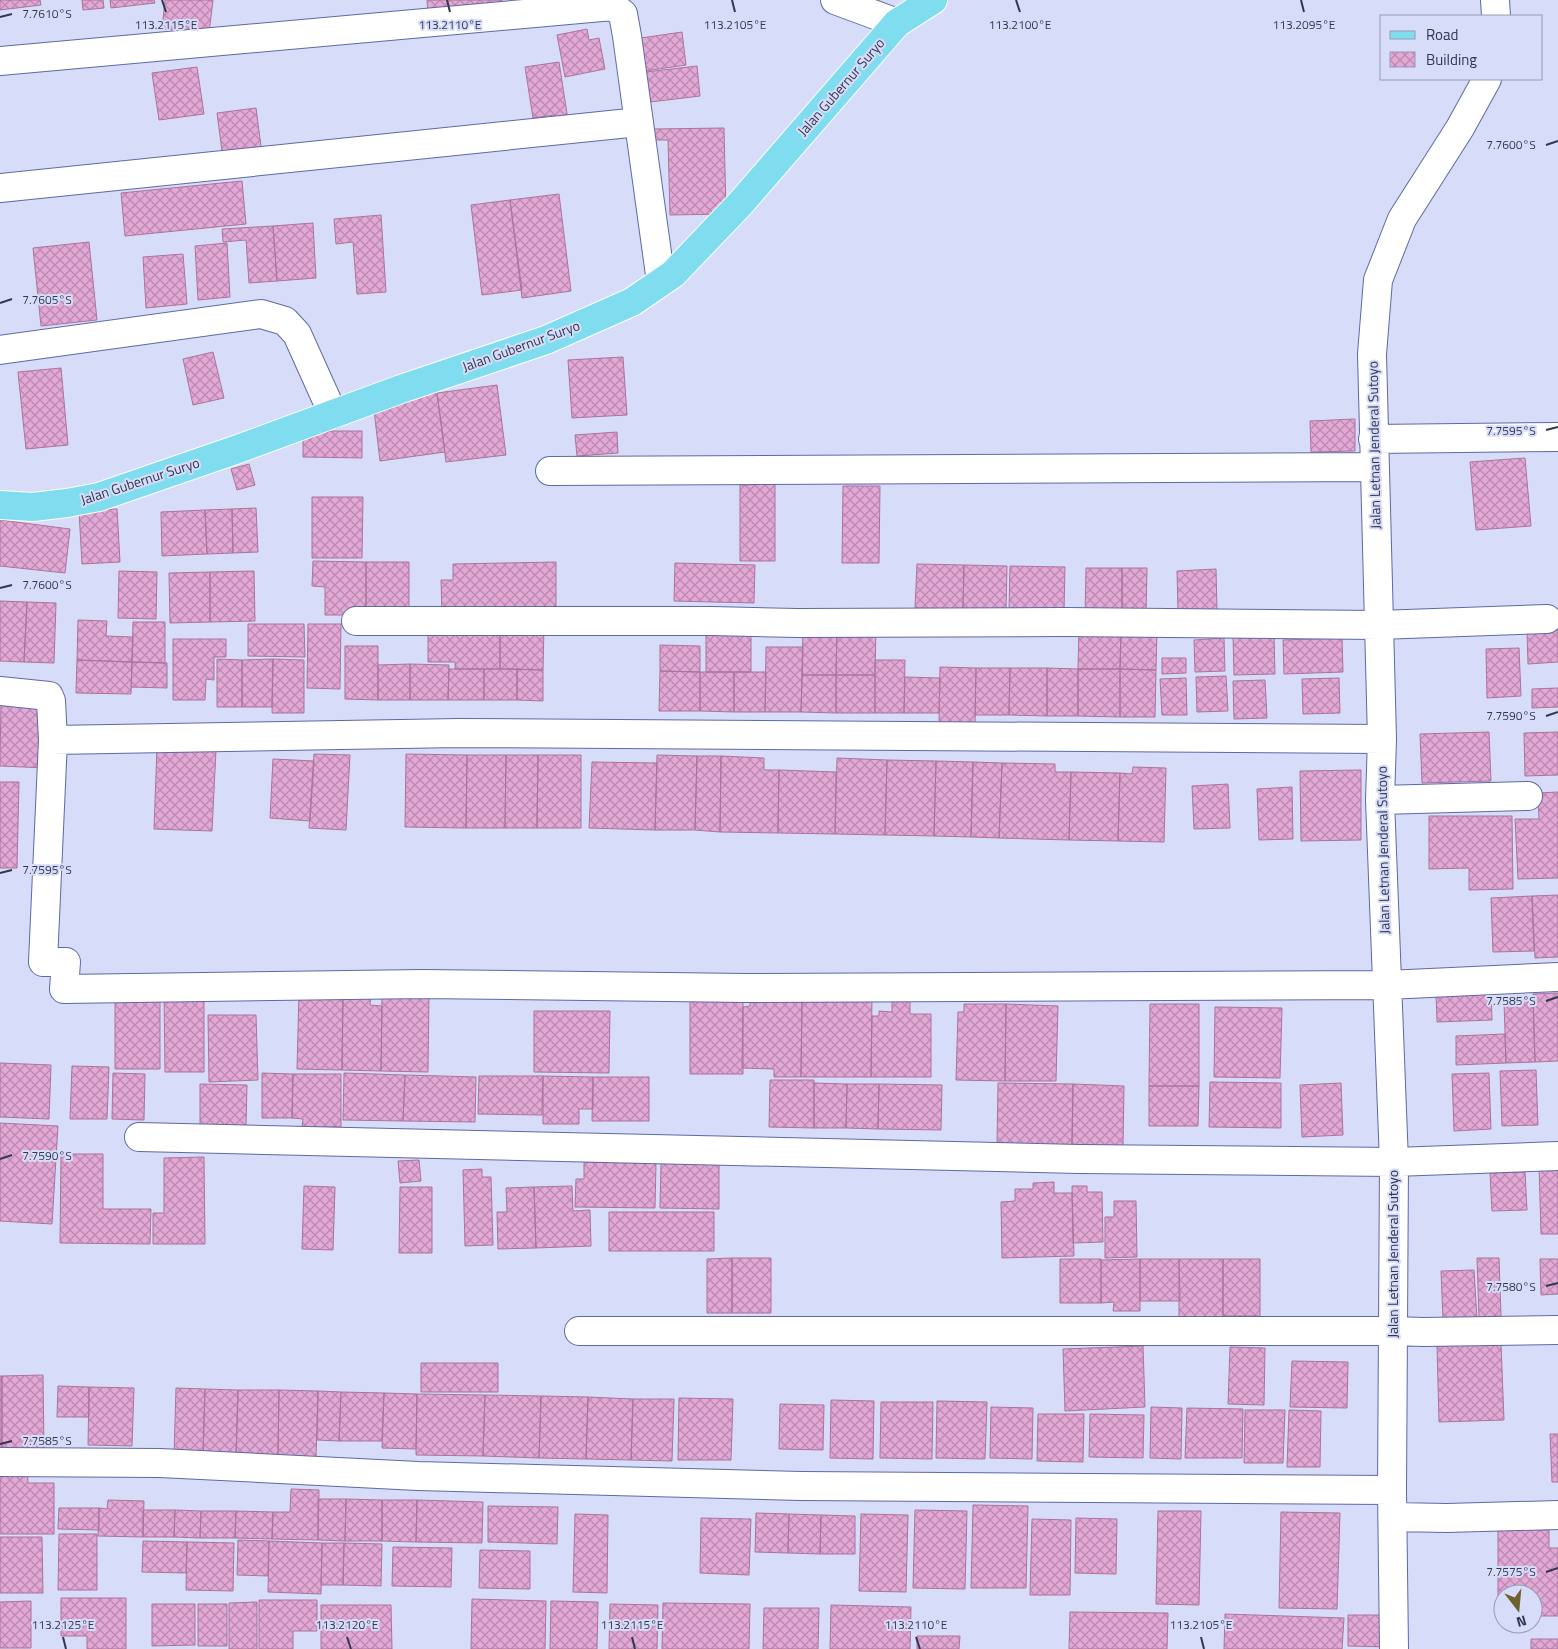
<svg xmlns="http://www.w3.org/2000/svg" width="1558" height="1649" viewBox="0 0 1558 1649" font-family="'Titillium Web',sans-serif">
	<defs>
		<pattern id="building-cross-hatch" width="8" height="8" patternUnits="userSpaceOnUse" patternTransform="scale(1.25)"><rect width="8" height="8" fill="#e3a8d5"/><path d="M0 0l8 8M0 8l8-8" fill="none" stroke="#b98aaf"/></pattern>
	</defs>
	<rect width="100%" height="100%" fill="#d7ddf8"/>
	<path fill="url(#building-cross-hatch)" stroke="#ab739e" d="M0,0H40L41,5L0,10Z
		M82,0H103L104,8L83,10Z
		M110,0H154L155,3L111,8Z
		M165,0H213L209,33L162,29Z
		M427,0H502L503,6L428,14Z
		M587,29L589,40L599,38L605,69L565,77L557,35Z
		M682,32L686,65L645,71L641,38Z
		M559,62L568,120L556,122L554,115L533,118L525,67Z
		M697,66L700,96L642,103L647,86L646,72Z
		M197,67L204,114L159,120L152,73Z
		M256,108L262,154L223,159L217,113Z
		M724,128L726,214L670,215L668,140H655L654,129Z
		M242,181L246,224L125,236L121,193Z
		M559,194L571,291L522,298L510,200Z
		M510,200L522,290L482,295L471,205Z
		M381,215L386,292L357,294L353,242L336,244L334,219Z
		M313,223L316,278L277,281L273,226Z
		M273,226L277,281L249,283L246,240L223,242L222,229Z
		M89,242L97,320L41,326L33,248Z
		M227,243L230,297L198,300L195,246Z
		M183,254L187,304L146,308L143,257Z
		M213,352L224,398L193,405L183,359Z
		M623,357L627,415L572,418L568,360Z
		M61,368L68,445L26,449L18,372Z
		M497,385L506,455L446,462L437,393Z
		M437,393L445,452L380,461L373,402Z
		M1355,419V451L1311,452L1310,421Z
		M303,431H362V458L303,457Z
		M617,432L618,453L577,456L575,435Z
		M1525,458L1531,526L1476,530L1470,462Z
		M249,464L255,485L237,490L231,469Z
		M775,484V561H740V485Z
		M843,486H880L879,563H842Z
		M312,497H363L362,558H312Z
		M256,508L258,552L233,553L232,509Z
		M117,509L120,562L82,564L79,511Z
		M232,509L233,553L207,554L205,510Z
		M205,510L207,554L162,556L161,512Z
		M0,520L70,529L65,573L0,566Z
		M313,561L366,562V615H325V587L312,586Z
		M366,562H409V615H366Z
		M556,562V613L442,615L441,580H453V564Z
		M675,563L755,565L754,603L674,601Z
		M917,564L964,565L963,609L915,608Z
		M964,565L1007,566L1006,611L963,609Z
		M1010,566L1065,567L1064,612L1009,611Z
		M1086,568H1122V616H1085Z
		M1122,568H1147L1146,617L1122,616Z
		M1216,569L1217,610L1178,611L1177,571Z
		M119,571L157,572L156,619L118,618Z
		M254,571L255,621L210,622V572Z
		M210,572V622L170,623L169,573Z
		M0,601L27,602L24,662L0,661Z
		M27,602L56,603L54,663L24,662Z
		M78,620L107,621L106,636L133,637L132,662L77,660Z
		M133,622H165V663L132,662Z
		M248,624H304L305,657L248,656Z
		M308,624H341L340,689L307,688Z
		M428,626H500V669H455V662H428Z
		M500,626H544L543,670L500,669Z
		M706,627H751V672H706Z
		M803,627H837L836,675H802Z
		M837,627L876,628L875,675H836Z
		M1079,628L1121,629L1120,669H1078Z
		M1121,629H1157L1156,670L1120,669Z
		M1558,630V662L1528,664L1527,631Z
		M1274,635L1275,674L1234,675L1233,637Z
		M1224,638L1225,671L1195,672L1194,640Z
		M1342,638L1343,672L1284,674L1283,640Z
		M173,639H226V657H214V680L206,679L205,700H173Z
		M660,645L700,646V672L660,671Z
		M345,646H378V700L345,699Z
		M766,647H803L801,712H765Z
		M1519,648L1521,696L1487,698L1486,649Z
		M1162,658H1186V673L1162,674Z
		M217,659L242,660V707H217Z
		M273,659L272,707H242V660Z
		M273,659L304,660V713H272Z
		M77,660L132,662L131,694L76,693Z
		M875,660H905L904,713H875Z
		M132,662L167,663V688L131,687Z
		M410,664V700H378V665Z
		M410,664L449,665L448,700H410Z
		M940,667L976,668L975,725H939Z
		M976,668H1010L1009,715H975Z
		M1010,668H1047V716L1009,715Z
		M1047,668L1078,669V716H1047Z
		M449,669H484V700H448Z
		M484,669H517V700H484Z
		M517,669L543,670V701L517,700Z
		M1078,669H1120V717L1078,716Z
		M1120,669L1156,670L1155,717H1120Z
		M660,671L700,672V711H659Z
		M700,672H734V712L700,711Z
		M734,672H766L765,712H734Z
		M802,675H836V713L801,712Z
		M836,675H875V713H836Z
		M1226,676L1228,711L1197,712L1196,677Z
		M905,677L940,678L939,713H904Z
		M1186,678L1187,715H1162L1160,679Z
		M1339,678L1340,713L1303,714L1302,679Z
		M1265,680L1267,718L1234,719L1233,681Z
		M1558,688V707L1532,708V689Z
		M1,699L49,701L46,768L0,766Z
		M1489,732L1491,781L1422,783L1420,734Z
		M1558,732V775L1525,776L1524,733Z
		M157,747L216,750L212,831L154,829Z
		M314,754L350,755L346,830L309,828Z
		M406,754L467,755L466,828L405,827Z
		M467,755H506L505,828H466Z
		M506,755H538L537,828H505Z
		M538,755H581V828H537Z
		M657,755L697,756L695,830H655Z
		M697,756H721L720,832L695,830Z
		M721,756L764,758V770H779L778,833L720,832Z
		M837,758L887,760L885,835L835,834Z
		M273,759L314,761L310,821L270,818Z
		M887,760L936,761L934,836L885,835Z
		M936,761L973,762L971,837L934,836Z
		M592,762L657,763L655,830L589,828Z
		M973,762L1002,763L999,838L971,837Z
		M1002,763L1055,764V772H1071L1069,840L999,838Z
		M1133,767L1166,768L1164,842L1118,841L1120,773L1132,774Z
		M779,770L836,772L835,834L778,833Z
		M1361,770V840L1301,841L1300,771Z
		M1071,772L1120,773L1118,841L1069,840Z
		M0,782H19L17,868H0Z
		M1228,784L1230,828L1194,829L1192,786Z
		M1292,787L1293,839L1259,840L1257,789Z
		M1558,792V878L1518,879L1515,819H1539L1538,793Z
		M1429,816H1512L1513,889L1469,890V868L1429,869Z
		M1558,895V957L1535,958L1532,896Z
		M1532,896L1534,951L1493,952L1491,898Z
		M115,989H160V1069H115Z
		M1491,991L1492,1020L1437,1022L1436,993Z
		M204,992V1072H165L164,993Z
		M299,992H343L342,1070L297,1069Z
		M343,992L371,993L370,1005L382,1006L381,1071L342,1070Z
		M1558,993V1061L1535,1062L1533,994Z
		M382,994L429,995L428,1072L381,1071Z
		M690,995H743V1074H690Z
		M892,997H910V1014H931V1077H871L872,1016H879V1011L892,1012Z
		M750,998H802L801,1077H774V1069L742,1068L743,1007L750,1006Z
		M802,998H872L871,1077H801Z
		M1533,999L1535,1062L1506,1063L1504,1001Z
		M964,1004H1006L1005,1081L956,1080L958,1012H964Z
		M1006,1004L1058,1006L1056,1081H1005Z
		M1150,1004H1199V1086H1149Z
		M1215,1007L1282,1008L1280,1078L1214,1077Z
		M534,1011H610L609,1073L534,1072Z
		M208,1015H256L258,1080L209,1082Z
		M1505,1034L1506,1063L1456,1065V1036Z
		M0,1063L51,1065L49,1119L0,1117Z
		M72,1066L109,1067L107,1119H70Z
		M1536,1070L1538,1125L1502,1126L1500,1071Z
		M113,1073L145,1074L144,1120L112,1119Z
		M262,1073L293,1074L292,1118H262Z
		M344,1073L405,1075L403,1121L343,1120Z
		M1489,1073L1491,1129L1454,1131L1452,1074Z
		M293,1074H341V1127H302L303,1119L292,1118Z
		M405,1075L476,1077L475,1122L403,1121Z
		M479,1076H543L542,1115L478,1114Z
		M543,1076L593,1077V1109H579V1124H543Z
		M593,1077H649V1121H592Z
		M770,1080H814V1128L769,1127Z
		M1210,1082L1281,1083V1128L1209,1127Z
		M814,1083L847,1084L846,1128H814Z
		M998,1083L1073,1084L1072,1145L997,1143Z
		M1341,1083L1343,1135L1302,1137L1300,1085Z
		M200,1084L247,1085L246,1127L200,1126Z
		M847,1084H879L878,1129L846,1128Z
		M879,1084L942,1085L941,1130L878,1129Z
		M1073,1084L1124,1086L1123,1146L1072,1145Z
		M1149,1086H1199L1198,1126H1149Z
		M0,1123L58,1126L52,1224L0,1221Z
		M61,1154H103V1209H151L150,1244L60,1243Z
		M204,1157L205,1244H153V1213H164V1158Z
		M419,1160L421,1181L400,1183L398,1161Z
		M584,1162L656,1163L655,1208L575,1207L576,1179H584Z
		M661,1163L719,1164V1209L660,1208Z
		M1558,1163V1234H1541L1539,1164Z
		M482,1169V1177H491L493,1245L465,1246L463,1170Z
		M1525,1172L1527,1210L1492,1211L1490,1173Z
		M1054,1182V1193H1072L1074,1256L1002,1258L1001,1202L1015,1201V1189H1033V1183Z
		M304,1186L335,1187L333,1250L302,1249Z
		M572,1186L573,1211L590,1210L591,1246L536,1248L534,1187Z
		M1072,1186H1087V1192H1102L1103,1242L1073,1243Z
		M400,1187H432V1253H399Z
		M534,1187L536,1248L498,1249L497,1212H507L506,1188Z
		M1114,1201H1136L1137,1257L1105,1258V1217H1114Z
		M609,1212H714V1251H609Z
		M732,1258H771V1313H732Z
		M732,1258V1313H707V1259Z
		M1477,1258H1499L1501,1316L1479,1317Z
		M1060,1259H1101V1303H1060Z
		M1140,1259H1179L1180,1301H1140Z
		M1140,1259V1311H1113L1114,1302L1101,1303V1260Z
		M1179,1259H1223V1321H1179Z
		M1223,1259H1260V1316H1223Z
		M1540,1259H1558V1294L1541,1295Z
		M1474,1270L1477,1319L1443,1320L1441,1271Z
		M1501,1344L1504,1420L1439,1422L1437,1346Z
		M1143,1346L1145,1407L1065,1411L1063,1349Z
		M1230,1347L1265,1348L1264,1405L1228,1404Z
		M1292,1361L1348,1362L1347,1408L1290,1407Z
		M421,1363H498V1392H421Z
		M43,1375L44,1450L2,1451V1376Z
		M0,1376H2V1451H0Z
		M58,1386L89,1387V1417H57Z
		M89,1387L134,1388L132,1446L88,1445Z
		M176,1388L205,1389L203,1456L174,1455Z
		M205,1389L238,1390L236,1456H203Z
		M238,1390H279L278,1458L236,1456Z
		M279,1390L318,1391L316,1458H278Z
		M318,1391L341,1392L339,1441L317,1440Z
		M341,1392L384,1393L382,1441H339Z
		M384,1393L417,1394L416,1449L382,1448Z
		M417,1394L485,1395L483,1456L416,1455Z
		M485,1395L541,1396L539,1458L483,1456Z
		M541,1396L588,1397L586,1459L539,1458Z
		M588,1397L633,1399L631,1460L586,1459Z
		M679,1398L733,1399L731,1460H678Z
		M633,1399H674L672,1461L631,1460Z
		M831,1400L874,1401L873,1459L830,1458Z
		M937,1401L987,1402L985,1459L936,1458Z
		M881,1402H933L932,1459L880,1458Z
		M780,1404L824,1405L823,1450L779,1449Z
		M991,1407L1033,1408L1032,1459L990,1458Z
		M1151,1407L1182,1408L1181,1459L1150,1458Z
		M1187,1408L1243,1409L1242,1458H1185Z
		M1245,1410H1285L1283,1463H1244Z
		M1289,1410L1321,1411L1320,1467H1287Z
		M1038,1414H1084L1083,1462L1037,1461Z
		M1090,1414L1144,1415L1143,1458L1089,1457Z
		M1550,1434H1558V1482H1552Z
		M27,1464L28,1483H54V1534H0V1465Z
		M291,1489L319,1490L318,1540L272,1539L273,1512H290Z
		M318,1499H346L345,1541L318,1540Z
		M346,1499L382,1500V1541H345Z
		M108,1500L144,1501L143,1537L98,1536L99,1508L107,1509Z
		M382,1500H417L416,1542L382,1541Z
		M417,1500L483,1502L482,1543L416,1542Z
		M973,1505L1028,1506L1026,1588H971Z
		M488,1506L558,1507L557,1544L488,1542Z
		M59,1508H99V1530L58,1529Z
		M143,1510H175L174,1537H143Z
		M175,1510L201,1511L200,1538L174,1537Z
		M915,1510L967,1511L965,1589L913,1588Z
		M201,1511H236L235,1538H200Z
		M236,1511L273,1512L272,1539L235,1538Z
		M1158,1511H1201L1199,1605L1156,1604Z
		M1281,1512L1340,1513L1337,1609L1279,1608Z
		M756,1513L789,1514L788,1553L755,1552Z
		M575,1514L608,1515L607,1593L573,1592Z
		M789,1514L821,1515L820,1554L788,1553Z
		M861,1514L908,1515L906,1592L859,1591Z
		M821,1515L855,1516V1554H820Z
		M701,1518L751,1519L749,1575L700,1573Z
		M1076,1518L1117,1519L1116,1574L1075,1573Z
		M1032,1519L1071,1520L1070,1595H1030Z
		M1498,1529L1549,1530V1548H1558V1616H1533V1594H1503V1616H1498Z
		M59,1534H97V1590H58Z
		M0,1537H42L43,1593H0Z
		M238,1540L269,1541L268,1576L237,1575Z
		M143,1541L187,1542L186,1573L142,1572Z
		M269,1541L322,1543L321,1594L268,1592Z
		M187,1542L234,1543L233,1591L186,1590Z
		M322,1543H344L343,1585H321Z
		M344,1543L382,1544L381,1586L343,1585Z
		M393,1547L452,1548L451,1587L392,1586Z
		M480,1550L530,1551V1589L479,1588Z
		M61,1598H126V1649H87V1636H61Z
		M472,1599L546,1601L545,1649H471Z
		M259,1600H317V1631H293V1649H259Z
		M31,1601V1648H0V1602Z
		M551,1601L598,1602L597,1649H550Z
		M257,1602V1649H229V1603Z
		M663,1603L750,1604L749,1649H662Z
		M152,1604H195V1645L152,1646Z
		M198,1604H227V1646H198Z
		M610,1604L658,1605L657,1649H609Z
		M321,1605H391L392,1649H321Z
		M831,1605L911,1607L910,1649H830Z
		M764,1608H819L818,1649H763Z
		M1070,1612L1168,1613L1167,1649H1069Z
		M1225,1614L1344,1618L1342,1649H1224Z
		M1348,1615H1392L1391,1647L1348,1646Z
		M917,1636H960L959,1649H917Z
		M1531,1639H1558V1649H1531Z"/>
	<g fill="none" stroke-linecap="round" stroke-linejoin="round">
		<g stroke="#5e69a3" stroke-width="30">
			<path id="minor" d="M835,0L897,23
				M1495,0L1496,16
				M0,61L613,6L623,14L627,36L661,282
				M0,188L639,122
				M0,350L261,314L285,321L297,334L333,414
				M1373,439L1558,437
				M550,471L1374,467
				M356,621H712L797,623L1066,622L1378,625L1547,619
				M0,691L49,696L51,701L53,740L43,962H66L64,989L423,984L746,988L1387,985L1558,977
				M53,740L459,733L1382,739
				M1380,800L1528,796
				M139,1137L1079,1159L1394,1162L1558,1156
				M579,1331H1393L1423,1332L1558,1330
				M0,1462L160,1463L418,1476L801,1486L1392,1490
				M1393,1517L1447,1518L1558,1515
				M1394,1649L1392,1490L1394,1162L1380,800L1382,739L1372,354L1378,280L1402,219L1460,128L1487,79"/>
		</g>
		<g stroke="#fff" stroke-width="30">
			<path id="major" d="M0,505L33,507L67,503L99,497L238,449L401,389L546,340L632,302L673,274L740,204L897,23L933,0"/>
		</g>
		<use href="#minor" stroke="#fff" stroke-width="28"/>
		<use href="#major" stroke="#80ddef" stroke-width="28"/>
	</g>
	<path fill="none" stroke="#323751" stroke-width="2" d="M162,0L166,12M447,0L450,12M732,0L735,12M1016,0L1020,12M1301,0L1304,12M0,17L12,14M1546,145L1558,141M0,303L12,299M1546,430L1558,427M0,588L12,585M1546,716L1558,712M0,873L12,870M1546,1001L1558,997M0,1159L12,1155M1546,1286L1558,1283M0,1444L12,1441M1546,1572L1558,1568M63,1637L66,1649M347,1637L351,1649M632,1637L635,1649M916,1637L920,1649M1201,1637L1204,1649"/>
	<g text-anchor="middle" stroke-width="4" stroke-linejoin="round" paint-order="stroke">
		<g font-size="14" fill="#323751" stroke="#d7ddf8">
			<text transform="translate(841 87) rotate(-49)" y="5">Jalan Gubernur Suryo</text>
			<text transform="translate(521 346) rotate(-20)" y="5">Jalan Gubernur Suryo</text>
			<text transform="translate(1374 445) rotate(-91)" y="5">Jalan Letnan Jenderal Sutoyo</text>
			<text transform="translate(140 481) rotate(-18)" y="5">Jalan Gubernur Suryo</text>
			<text transform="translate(1383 850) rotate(-91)" y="5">Jalan Letnan Jenderal Sutoyo</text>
			<text transform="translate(1393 1254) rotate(-90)" y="5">Jalan Letnan Jenderal Sutoyo</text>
		</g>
	</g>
	<g font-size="12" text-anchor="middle" fill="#323751" stroke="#d7ddf8" stroke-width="4" stroke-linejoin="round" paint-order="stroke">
		<text x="47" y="18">7.7610°S</text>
		<text x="166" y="29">113.2115°E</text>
		<text x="450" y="29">113.2110°E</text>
		<text x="735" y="29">113.2105°E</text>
		<text x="1020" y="29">113.2100°E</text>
		<text x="1304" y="29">113.2095°E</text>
		<text x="1511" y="149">7.7600°S</text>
		<text x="47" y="304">7.7605°S</text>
		<text x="1511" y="435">7.7595°S</text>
		<text x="47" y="589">7.7600°S</text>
		<text x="1511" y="720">7.7590°S</text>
		<text x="47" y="874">7.7595°S</text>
		<text x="1511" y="1005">7.7585°S</text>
		<text x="47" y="1160">7.7590°S</text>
		<text x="1511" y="1291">7.7580°S</text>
		<text x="47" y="1445">7.7585°S</text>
		<text x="1511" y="1576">7.7575°S</text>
		<text x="63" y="1629">113.2125°E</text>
		<text x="347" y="1629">113.2120°E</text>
		<text x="632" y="1629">113.2115°E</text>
		<text x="916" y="1629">113.2110°E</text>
		<text x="1201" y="1629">113.2105°E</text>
	</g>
	<rect x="1380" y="15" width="162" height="65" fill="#d7ddf8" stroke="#959bb5"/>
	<rect x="1390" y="31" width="25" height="8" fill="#80ddef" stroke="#959bb5"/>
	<text x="1426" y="40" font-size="15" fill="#323751">Road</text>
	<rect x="1390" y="52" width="25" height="15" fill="url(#building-cross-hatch)" stroke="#959bb5"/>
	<text x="1426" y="65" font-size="15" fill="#323751">Building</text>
	<g transform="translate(1518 1609) rotate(164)"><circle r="24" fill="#d7ddf8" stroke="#959bb5"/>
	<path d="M0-4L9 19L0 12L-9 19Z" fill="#6f612e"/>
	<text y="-8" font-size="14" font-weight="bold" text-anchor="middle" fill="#323751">N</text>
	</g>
</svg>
